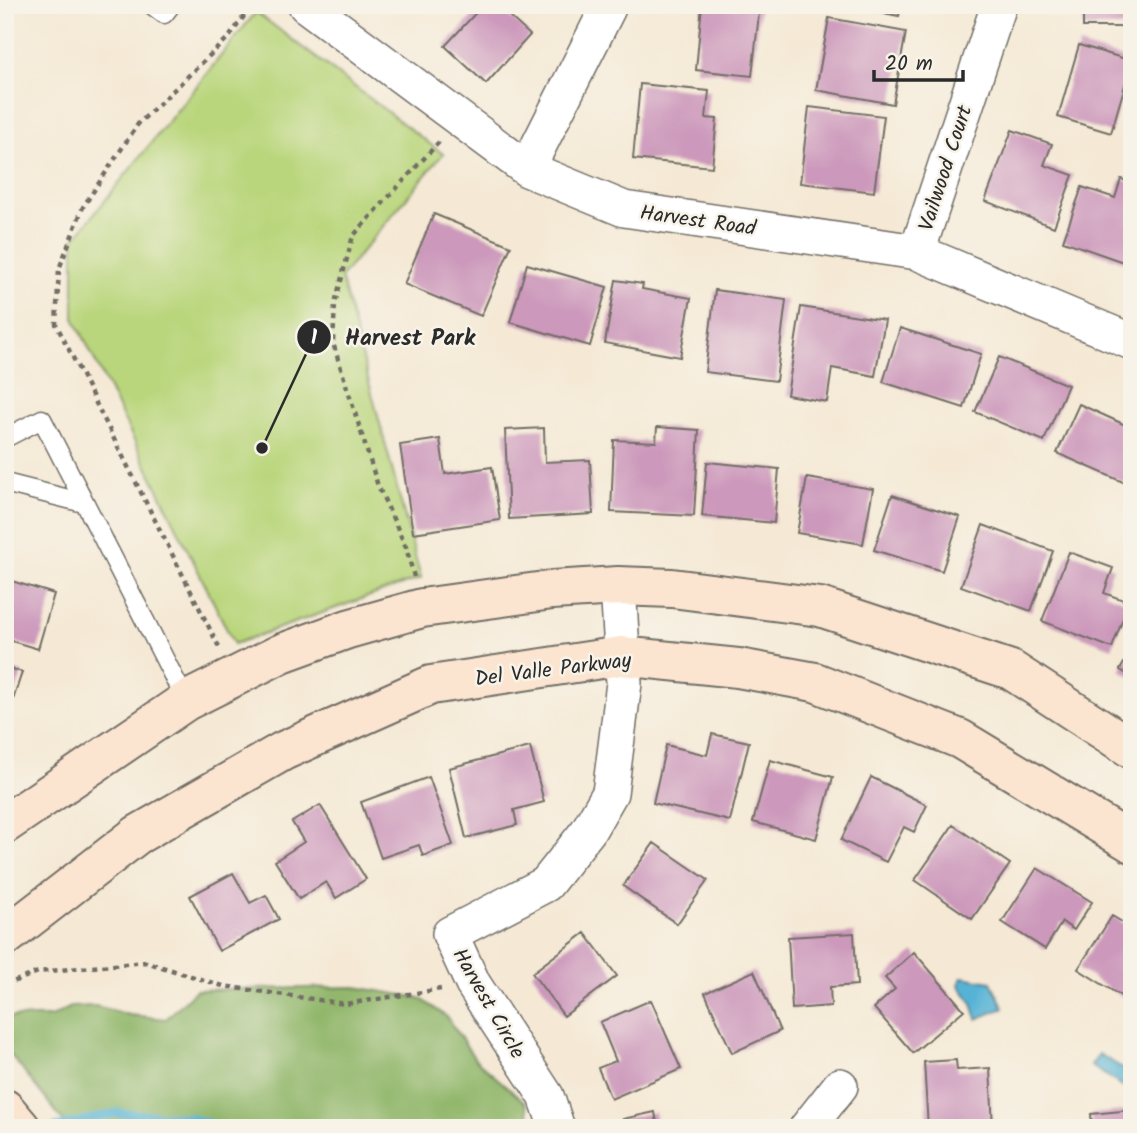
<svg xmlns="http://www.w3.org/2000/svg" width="1137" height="1133" viewBox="0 0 1137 1133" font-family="Kalam,sans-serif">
	<rect width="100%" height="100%" fill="#f7f3e8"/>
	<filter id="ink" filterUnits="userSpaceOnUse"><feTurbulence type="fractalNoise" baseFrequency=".0143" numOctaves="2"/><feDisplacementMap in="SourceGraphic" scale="14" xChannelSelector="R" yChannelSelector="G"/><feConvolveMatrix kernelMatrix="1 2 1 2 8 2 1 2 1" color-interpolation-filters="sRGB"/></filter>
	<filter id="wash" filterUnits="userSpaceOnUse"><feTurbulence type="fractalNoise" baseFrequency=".00686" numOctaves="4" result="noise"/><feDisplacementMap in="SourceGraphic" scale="28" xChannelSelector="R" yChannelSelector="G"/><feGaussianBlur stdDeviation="1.57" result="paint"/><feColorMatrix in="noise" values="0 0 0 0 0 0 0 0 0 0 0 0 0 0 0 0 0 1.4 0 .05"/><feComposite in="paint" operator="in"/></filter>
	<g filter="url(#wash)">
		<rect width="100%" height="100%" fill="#f5e9d5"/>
		<path fill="#b9d67c" stroke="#728054" stroke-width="2" d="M256,12L443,154L341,277L421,578L234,644L74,318V239Z"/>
		<path fill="#92b76c" stroke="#5e714c" stroke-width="2" d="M355,987L420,998L447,1017L475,1059L526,1103L532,1128H69L5,1048V1017H51L71,1007L96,1006L129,1015L166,1019L196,990Z"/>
		<path fill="#57b3d5" stroke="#416f80" stroke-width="2" d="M962,977L991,982L1004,1008L977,1019L971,1001L959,985Z
			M1099,1054L1132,1074V1092L1091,1066Z"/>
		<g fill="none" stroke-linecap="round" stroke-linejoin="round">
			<path stroke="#57b3d5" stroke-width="9" d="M55,1128L116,1113L191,1118L223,1128"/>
		</g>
		<g id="blocks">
			<path fill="#cc98bb" d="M483,5H497L530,35L486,84L445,46Z
				M702,5H760L752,76L696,70Z
				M842,5H901L899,16Z
				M1083,5H1132V27H1083Z
				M829,18L906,32L893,104L816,90Z
				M1079,45L1132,61L1111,133L1058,117Z
				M640,84L709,91L706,118L717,119L712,167L633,159Z
				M809,107L884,116L874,192L800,183Z
				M1012,130L1052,144L1044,165L1073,175L1054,227L985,201Z
				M1121,179L1132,183V265L1063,241L1082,187L1115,198Z
				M434,214L511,246L481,316L404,284Z
				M527,264L607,287L590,346L510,322Z
				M616,280L643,284L642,289L691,298L680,357L605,343Z
				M715,290L786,300L776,381L705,372Z
				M801,307L885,320L875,376L832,368L827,402L787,395Z
				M900,328L981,354L964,408L883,382Z
				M999,357L1068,385L1044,441L975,412Z
				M1079,404L1132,428V486L1057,453Z
				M657,427L699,430L694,516L611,512L614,440L656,442Z
				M544,428L545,462L590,460L593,514L509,519L505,430Z
				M440,439L445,474L492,467L500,520L413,533L400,445Z
				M707,462L779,469L774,523L702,516Z
				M807,478L873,489L863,544L797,533Z
				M892,495L960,517L942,571L874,550Z
				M983,525L1053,551L1031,611L961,586Z
				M1069,552L1113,568L1104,593L1129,602L1112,648L1042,621Z
				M5,579L54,594L38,649L5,639Z
				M1132,649V677L1120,670Z
				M5,667L22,672L6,722H5Z
				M712,734L749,742L730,821L653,803L666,745L707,755Z
				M530,747L544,802L514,810L517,825L466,838L449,768Z
				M770,760L833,777L816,839L753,822Z
				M429,777L453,845L423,856L419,845L381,858L361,802Z
				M871,777L927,805L914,832L904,827L886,862L841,840Z
				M320,805L366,879L336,898L326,882L299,899L275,861L304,842L292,822Z
				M953,825L1010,864L972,919L915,880Z
				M654,843L708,880L677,924L623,886Z
				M1037,868L1092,902L1074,930L1062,922L1045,949L1002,922Z
				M233,873L250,903L266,895L279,919L219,951L190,896Z
				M1112,916L1132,928V1003L1078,969Z
				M585,933L617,976L564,1016L532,973Z
				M854,933L857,985L830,987L831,1006L792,1009L788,937Z
				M914,952L964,1010L913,1053L874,1008L895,989L885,978Z
				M754,971L780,1031L732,1053L705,993Z
				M651,1000L681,1069L611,1099L598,1068L616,1061L600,1022Z
				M956,1060L957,1070L990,1068L993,1128H928L924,1062Z
				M1132,1110V1128H1092L1091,1114Z
				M655,1112L658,1128H625L623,1119Z"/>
		</g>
	</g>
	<g filter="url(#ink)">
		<use href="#blocks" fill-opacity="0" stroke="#726e66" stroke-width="2"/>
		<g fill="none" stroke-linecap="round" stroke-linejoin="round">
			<g stroke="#726e66" stroke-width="21">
				<path id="lane" d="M152,5L164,14L171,5
					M5,438L42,419L186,701
					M5,483L84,503"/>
			</g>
			<g stroke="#726e66" stroke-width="38">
				<path id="street" d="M306,5L527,169L624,209L917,252L1132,342
					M527,169L608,8
					M917,252L999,5
					M557,1128L546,1096L473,984L450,934L546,884L588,831L610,793L624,683L618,586
					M807,1128L840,1086"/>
			</g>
			<g stroke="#726e66" stroke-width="42">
				<path id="secondary" d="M5,824L186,701L282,653L348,629L422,608L552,590L618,586L672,588L820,607L1011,670L1132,749
					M5,937L137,835L283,751L431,685L621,656L738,668L815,682L960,739L1132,843
					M5,1109L21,1128"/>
			</g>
			<path stroke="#726e66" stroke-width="4.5" stroke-dasharray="5 5" stroke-linecap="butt" d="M414,577L406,547L378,486L333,343L335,303L353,236L439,142
				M219,647L56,324L59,269L83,207L138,124L230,36L252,5
				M5,985L38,972L146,962L223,986L346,1004L441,989"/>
			<use href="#lane" stroke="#fff" stroke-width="18"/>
			<use href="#street" stroke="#fff" stroke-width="35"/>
			<use href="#secondary" stroke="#fce5d0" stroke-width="38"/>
		</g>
	</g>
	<g text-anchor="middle" stroke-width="5" stroke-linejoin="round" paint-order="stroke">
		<g font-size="21" fill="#2b2b2b" stroke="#f7f3e8">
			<text transform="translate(945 168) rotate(-72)" y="7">Vailwood Court</text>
			<text transform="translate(698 220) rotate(8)" y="7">Harvest Road</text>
			<text transform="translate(553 669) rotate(-7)" y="7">Del Valle Parkway</text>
			<text transform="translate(489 1003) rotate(60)" y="7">Harvest Circle</text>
		</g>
	</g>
	<path fill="none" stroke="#2b2b2b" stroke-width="2.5" d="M262 448L314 337"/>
	<g fill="#2b2b2b" stroke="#f7f3e8" stroke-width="2.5">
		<circle cx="262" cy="448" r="7"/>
		<circle cx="314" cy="337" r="18"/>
	</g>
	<g font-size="21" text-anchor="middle" font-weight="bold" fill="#fff">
		<text x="314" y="344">1</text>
	</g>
	<g font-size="23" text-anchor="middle" font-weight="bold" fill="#2b2b2b" stroke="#f7f3e8" stroke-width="5" stroke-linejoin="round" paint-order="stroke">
		<text x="410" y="345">Harvest Park</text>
	</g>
	<rect width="1137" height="1133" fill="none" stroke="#f7f3e8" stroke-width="28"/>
	<path d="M874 70v10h89v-10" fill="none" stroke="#2b2b2b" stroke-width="3.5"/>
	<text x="885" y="70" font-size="21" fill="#2b2b2b" stroke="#f7f3e8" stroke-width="5" paint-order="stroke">20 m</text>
</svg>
